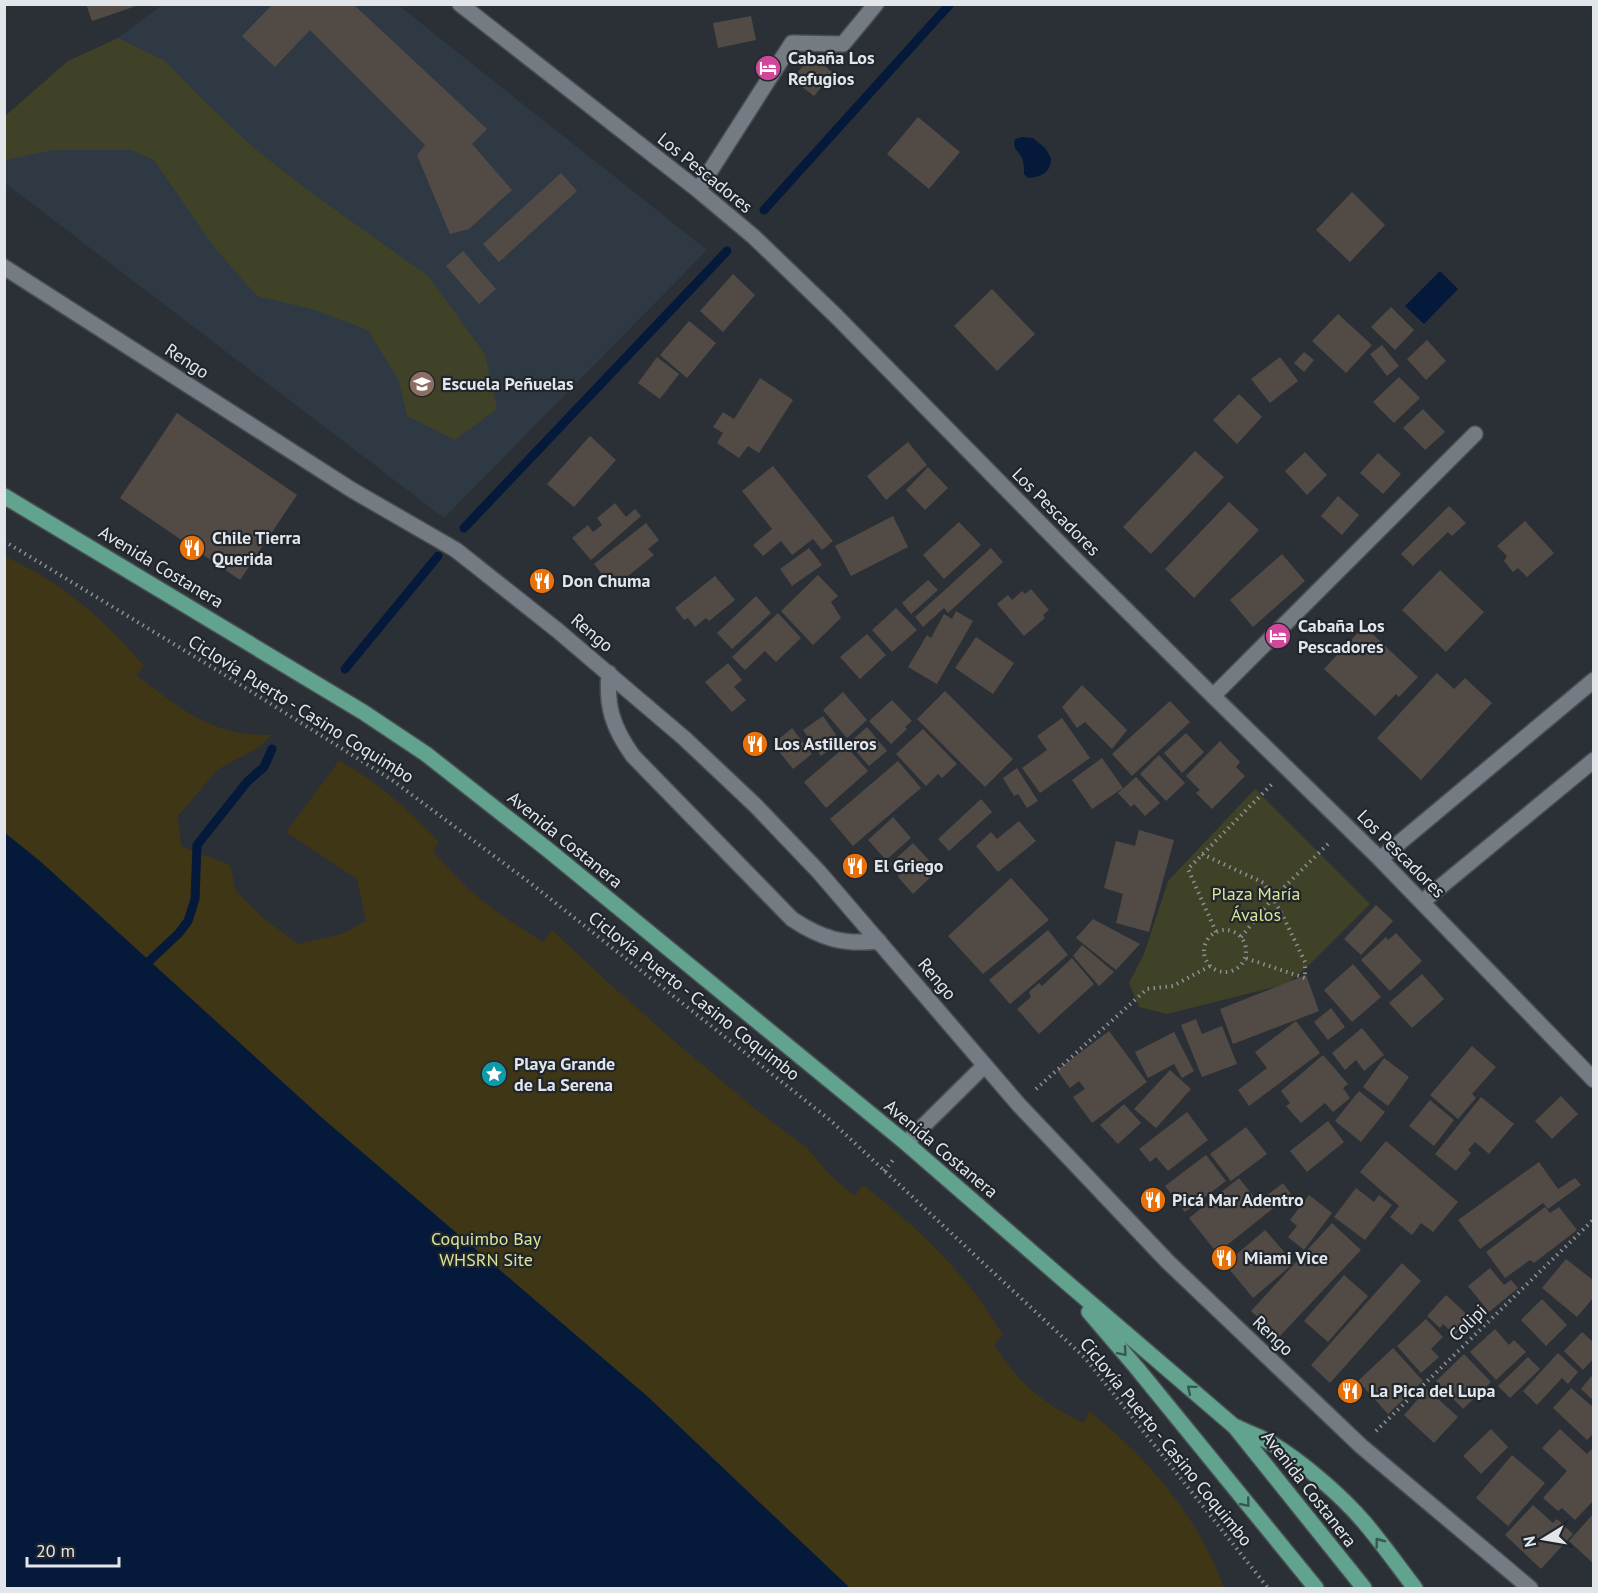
<svg xmlns="http://www.w3.org/2000/svg" width="1598" height="1593" viewBox="0 0 1598 1593" font-family="'PT Sans',sans-serif">
	<rect width="100%" height="100%" fill="#2a3036"/>
	<path fill="#2f3944" d="M162,5H398L707,250L444,518L5,183V122Z"/>
	<path fill="#3f4227" d="M118,38L165,61L205,102L254,148L306,189L428,276L485,354L497,409L455,440L407,416L399,381L368,330L315,310L257,296L213,246L154,160L131,150H53L5,160V116L68,61Z
		M1255,789L1370,904L1303,971L1286,984L1167,1014L1139,1007L1129,983L1144,954L1168,881Z"/>
	<path fill="#3f3616" d="M4,556C63,583 102,617 144,666L136,675C170,700 204,730 248,734C256,735 264,735 272,735L259,747L217,770L178,816L181,846L230,865L236,891L262,917L298,944L342,934L366,921L357,879L286,832L334,768L338,760C377,781 409,810 439,842L433,851C447,867 461,883 478,897C498,914 521,928 543,942L552,930L612,986L673,1040L754,1108L807,1148L830,1175L855,1196L863,1185C905,1217 944,1253 977,1296C986,1308 994,1322 1003,1335L994,1345C1021,1385 1040,1402 1084,1423L1089,1411C1148,1458 1198,1516 1224,1588H850L647,1396L321,1117L41,862L5,833Z"/>
	<path fill="#05193a" d="M1022,137L1033,138L1045,148L1051,158C1051,173 1041,177 1028,178L1024,174C1024,169 1024,163 1022,158C1018,150 1012,149 1015,139Z
		M1440,271L1458,289L1424,324L1405,306Z
		M5,833L41,862L321,1117L647,1396L850,1588H5Z"/>
	<g fill="none" stroke-linecap="round" stroke-linejoin="round">
		<path stroke="#05193a" stroke-width="9" d="M764,210L950,4
			M464,528L727,251
			M345,669L438,556
			M143,967L179,933L188,921L195,899L197,845L247,782L264,767L272,749"/>
	</g>
	<path fill="#524b45" d="M86,4H139V5L92,21Z
		M273,4H353L487,129L472,144L512,190L469,229L450,234L417,155L425,145L310,30L275,67L242,36Z
		M751,16L756,40L718,48L713,23Z
		M812,55L833,73L814,96L792,79Z
		M918,117L960,152L929,189L887,154Z
		M561,173L577,191L499,262L483,244Z
		M1352,192L1385,225L1350,262L1316,230Z
		M463,251L496,289L479,304L446,266Z
		M733,274L755,295L723,332L700,311Z
		M992,289L1035,334L997,371L954,326Z
		M1391,307L1414,330L1395,350L1371,327Z
		M1338,314L1372,345L1346,373L1312,341Z
		M689,321L716,343L687,378L660,355Z
		M1427,340L1446,361L1426,380L1407,359Z
		M1382,345L1399,366L1387,376L1370,354Z
		M1304,352L1314,360L1304,372L1294,363Z
		M657,357L679,374L660,399L638,383Z
		M1280,357L1298,381L1270,403L1251,379Z
		M1399,377L1420,398L1394,423L1373,402Z
		M760,378L793,400L759,453L748,446L739,458L717,443L723,433L713,427L723,412L734,419Z
		M1239,394L1262,417L1237,444L1213,420Z
		M1423,409L1445,432L1425,450L1403,428Z
		M177,413L297,495L240,580L120,498Z
		M590,436L616,460L574,507L547,484Z
		M908,442L927,465L886,500L867,476Z
		M1195,451L1224,477L1151,554L1123,527Z
		M1305,452L1327,475L1307,495L1285,471Z
		M1378,453L1401,474L1383,494L1360,473Z
		M773,466L833,541L822,550L813,539L792,555L781,541L763,556L753,545L772,529L742,491Z
		M928,467L948,488L925,510L906,490Z
		M1338,496L1359,515L1342,535L1321,516Z
		M1229,502L1259,530L1194,598L1165,569Z
		M615,503L626,517L635,509L641,516L591,560L572,538L588,525L593,532L602,525L597,518Z
		M1449,506L1466,523L1452,536L1448,532L1413,566L1401,554Z
		M893,516L908,547L851,576L835,546Z
		M1525,521L1554,553L1527,577L1518,568L1513,572L1504,561L1507,556L1497,546Z
		M959,522L981,545L944,579L923,555Z
		M646,523L659,540L648,549L654,555L613,588L594,564Z
		M809,548L822,565L792,586L780,569Z
		M991,548L1003,562L948,613L944,608L923,627L915,617Z
		M1282,554L1305,581L1253,627L1230,600Z
		M1440,570L1484,612L1446,652L1402,610Z
		M818,575L838,596L831,602L841,618L813,645L781,611Z
		M715,576L735,600L709,621L706,618L695,627L688,618L684,620L675,608Z
		M928,580L938,590L911,614L902,603Z
		M1031,589L1049,610L1043,615L1045,618L1024,636L997,604L1008,595L1012,600L1022,591L1025,594Z
		M756,596L771,613L732,649L717,633Z
		M896,608L917,630L892,652L872,630Z
		M956,611L973,621L937,684L908,667L927,635L931,638L944,614L952,619Z
		M778,613L801,638L776,662L765,651L745,670L732,657Z
		M1364,626L1418,677L1399,697L1396,694L1375,716L1324,669Z
		M867,634L886,655L860,679L840,657Z
		M976,637L1014,663L993,694L955,668Z
		M728,663L742,680L734,687L746,700L732,712L705,682Z
		M1437,673L1454,689L1465,678L1492,703L1421,780L1377,738Z
		M1082,685L1127,730L1112,749L1085,722L1077,728L1062,707Z
		M945,691L1013,759L985,787L917,719Z
		M843,692L867,720L847,738L823,710Z
		M892,700L912,721L905,727L907,729L891,744L869,721Z
		M1170,701L1190,722L1132,776L1112,754Z
		M823,716L841,742L821,756L803,730Z
		M1062,718L1090,758L1040,793L1022,768L1047,750L1037,736Z
		M867,727L887,751L869,766L849,743Z
		M792,728L812,754L793,769L773,744Z
		M923,729L957,764L942,778L938,774L926,786L896,754Z
		M1186,733L1204,752L1182,773L1164,753Z
		M1220,741L1240,762L1236,767L1245,776L1212,809L1196,793L1200,790L1186,776Z
		M846,746L868,771L826,808L804,782Z
		M1159,755L1185,783L1166,801L1140,774Z
		M1102,758L1123,788L1092,809L1072,780Z
		M898,761L921,788L853,846L830,819Z
		M1017,768L1038,801L1027,808L1018,794L1014,796L1003,778Z
		M1136,777L1160,803L1145,816L1134,804L1131,807L1118,793Z
		M981,799L992,812L949,851L938,839Z
		M893,817L911,838L886,860L868,840Z
		M1019,821L1036,841L998,872L976,846L991,832L997,839Z
		M1139,830L1174,840L1149,932L1116,923L1123,894L1104,888L1116,841L1135,846Z
		M913,843L938,870L913,894L898,877L899,874L890,864Z
		M1011,878L1049,920L983,974L948,936Z
		M1376,905L1393,921L1361,955L1344,939Z
		M1093,919L1140,944L1116,970L1076,938Z
		M1048,930L1068,955L1010,1004L989,980Z
		M1396,933L1422,961L1390,991L1361,960L1386,937L1388,940Z
		M1082,945L1114,972L1099,986L1073,956Z
		M1072,958L1094,984L1039,1034L1017,1009L1031,997L1029,992L1039,983L1042,986Z
		M1353,964L1381,997L1352,1022L1324,990Z
		M1422,974L1444,999L1412,1028L1389,1003Z
		M1306,975L1319,1011L1233,1044L1220,1009Z
		M1331,1008L1345,1027L1328,1040L1314,1022Z
		M1196,1019L1202,1034L1222,1026L1237,1064L1202,1077L1181,1025Z
		M1296,1021L1320,1053L1249,1106L1238,1090L1267,1068L1255,1052Z
		M1362,1028L1384,1055L1364,1071L1356,1060L1345,1070L1332,1053Z
		M1109,1031L1147,1082L1092,1123L1073,1097L1085,1089L1079,1081L1070,1088L1057,1070Z
		M1174,1032L1194,1071L1182,1078L1174,1064L1148,1078L1135,1052Z
		M1472,1046L1496,1067L1472,1094L1476,1098L1458,1119L1430,1095Z
		M1323,1055L1348,1084L1343,1088L1350,1098L1333,1112L1325,1103L1301,1123L1286,1106L1290,1103L1281,1091Z
		M1384,1058L1409,1077L1388,1106L1363,1087Z
		M1170,1070L1191,1089L1156,1128L1134,1109Z
		M1359,1091L1385,1112L1361,1142L1335,1121Z
		M1561,1096L1578,1114L1552,1139L1535,1121Z
		M1481,1097L1514,1124L1489,1154L1475,1142L1468,1150L1471,1153L1456,1171L1435,1154Z
		M1430,1100L1454,1120L1434,1146L1409,1126Z
		M1124,1104L1141,1123L1118,1144L1100,1125Z
		M1187,1112L1208,1140L1168,1171L1156,1157L1150,1162L1139,1149Z
		M1328,1121L1344,1142L1307,1172L1290,1151Z
		M1246,1127L1267,1154L1231,1181L1210,1154Z
		M1386,1141L1458,1202L1433,1232L1421,1223L1412,1235L1390,1217L1399,1206L1360,1172Z
		M1206,1155L1226,1181L1185,1212L1165,1186Z
		M1539,1162L1558,1189L1575,1178L1581,1185L1548,1209L1543,1203L1480,1249L1458,1220Z
		M1239,1178L1258,1202L1283,1183L1291,1194L1217,1253L1189,1218Z
		M1356,1188L1374,1202L1379,1195L1392,1205L1365,1240L1334,1217Z
		M1309,1195L1332,1213L1304,1250L1288,1237L1297,1226L1290,1220Z
		M1545,1207L1550,1213L1559,1207L1577,1230L1534,1263L1530,1260L1505,1278L1486,1252Z
		M1332,1223L1361,1250L1279,1337L1251,1311Z
		M1265,1230L1294,1263L1253,1298L1225,1264Z
		M1566,1259L1594,1281V1297L1577,1317L1542,1288Z
		M1402,1263L1421,1281L1330,1383L1311,1365Z
		M1490,1268L1504,1285L1511,1280L1518,1288L1489,1312L1468,1286Z
		M1344,1275L1368,1296L1328,1342L1304,1321Z
		M1446,1295L1471,1318L1455,1335L1443,1324L1440,1328L1427,1316Z
		M1542,1299L1567,1325L1546,1346L1521,1320Z
		M1426,1319L1443,1337L1431,1349L1439,1357L1421,1373L1397,1346Z
		M1495,1329L1509,1345L1514,1340L1526,1352L1496,1380L1470,1352Z
		M1582,1332L1594,1343V1358L1583,1370L1564,1351Z
		M1393,1348L1423,1381L1388,1414L1358,1381Z
		M1558,1353L1578,1372L1568,1384L1562,1378L1537,1405L1523,1391Z
		M1464,1354L1491,1382L1463,1409L1436,1381Z
		M1528,1357L1540,1369L1510,1398L1498,1386Z
		M1594,1373V1401L1581,1389Z
		M1571,1388L1594,1408V1433L1587,1440L1553,1408Z
		M1427,1389L1458,1417L1434,1443L1404,1415Z
		M1491,1429L1508,1447L1481,1474L1463,1456Z
		M1560,1429L1587,1454L1594,1447V1500L1575,1520L1562,1508L1558,1511L1543,1498L1567,1471L1542,1448Z
		M1512,1455L1545,1483L1508,1526L1476,1498Z
		M1533,1505L1553,1523L1557,1519L1573,1534L1541,1569L1505,1535Z
		M1594,1513V1564L1569,1541Z"/>
	<g fill="none" stroke-linecap="round" stroke-linejoin="round">
		<g stroke="#494e52" stroke-width="18">
			<path id="minor" d="M460,4L698,190L754,237L836,316L1078,562L1213,696L1380,859L1594,1080
				M698,190L792,43L843,44L876,4
				M4,267L352,490L456,550L557,630L684,738L756,806L819,872L1019,1105L1168,1262L1361,1446L1530,1588
				M609,673C606,707 613,728 633,756L792,919C822,939 844,945 879,941
				M1213,696L1475,434
				M1380,859L1594,680
				M1422,902L1594,760
				M906,1143L985,1065"/>
		</g>
		<g stroke="#494e52" stroke-width="18">
			<path id="major" d="M4,496L363,712L426,754L547,849L906,1143L1058,1275L1235,1427L1364,1588
				M1089,1312L1136,1367L1316,1588
				M1237,1427C1248,1433 1261,1437 1271,1443C1302,1462 1340,1494 1364,1522C1382,1543 1398,1566 1415,1588"/>
		</g>
		<path stroke="#8c9196" stroke-width="4" stroke-dasharray="1.5 4.5" stroke-linecap="butt" d="M4,541L220,672L392,780L529,882L830,1120L1085,1358L1268,1588
			M1202,854L1264,883L1282,914L1305,962V978L1245,958
			M1204 951a21 21 0 1 1 42 0a21 21 0 1 1-42 0Z
			M1216,932L1188,869L1272,784
			M1241,937L1273,898L1331,841
			M1036,1089L1147,989L1173,986L1210,966
			M884,1171L893,1160
			M1376,1431L1594,1219"/>
		<use href="#minor" stroke="#747b82" stroke-width="15"/>
		<use href="#major" stroke="#61a38e" stroke-width="15"/>
	</g>
	<defs><path id="oneway-chevron" d="M-2-3.5L2.5 0L-2 3.5" fill="none" stroke-width="1.6" stroke-linecap="round" stroke-linejoin="round" transform="scale(1.5)"/></defs>
	<g stroke="#3a5853">
		<use href="#oneway-chevron" transform="translate(1123 1352) rotate(49)"/>
		<use href="#oneway-chevron" transform="translate(1191 1389) rotate(-140)"/>
		<use href="#oneway-chevron" transform="translate(1246 1503) rotate(51)"/>
		<use href="#oneway-chevron" transform="translate(1379 1542) rotate(-127)"/>
	</g>
	<defs>
		<g id="hotel-disc" transform="scale(1.35)"><circle r="9.5" fill="#d1479c" stroke="#20262c"/><path d="M-6-4.5h1.5V1H6V5H4.5V3h-9V5H-6ZM-4 0a1.8 1.8 0 1 1 3.6 0ZM.5 0V-2.5h3Q6-2.5 6 0Z" fill="#fff"/></g>
		<g id="school-disc" transform="scale(1.35)"><circle r="9.5" fill="#8d6e63" stroke="#20262c"/><path d="M0-5L7-2L0 1L-7-2ZM-4 1L0 2.5L4 1V4Q0 6-4 4Z" fill="#fff"/></g>
		<g id="restaurant-disc" transform="scale(1.35)"><circle r="9.5" fill="#e8710a" stroke="#20262c"/><path d="M-5-6h1v4h1v-4h1v4h1v-4h1v5L-1.5 .5V6h-2V.5L-5-1ZM5-6V6H3V1.5H1.5Q1.5-4 5-6Z" fill="#fff"/></g>
		<g id="sight-disc" transform="scale(1.35)"><circle r="9.5" fill="#0f9aa8" stroke="#20262c"/><path d="M0-6L1.8-2.2L6-1.7L2.9 1.2L3.7 5.4L0 3.3L-3.7 5.4L-2.9 1.2L-6-1.7L-1.8-2.2Z" fill="#fff"/></g>
	</defs>
	<g fill-rule="evenodd">
		<use href="#hotel-disc" x="768" y="68"/>
		<use href="#school-disc" x="422" y="384"/>
		<use href="#restaurant-disc" x="192" y="548"/>
		<use href="#restaurant-disc" x="542" y="581"/>
		<use href="#hotel-disc" x="1278" y="636"/>
		<use href="#restaurant-disc" x="755" y="744"/>
		<use href="#restaurant-disc" x="855" y="866"/>
		<use href="#sight-disc" x="494" y="1074"/>
		<use href="#restaurant-disc" x="1153" y="1200"/>
		<use href="#restaurant-disc" x="1224" y="1258"/>
		<use href="#restaurant-disc" x="1350" y="1391"/>
	</g>
	<g text-anchor="middle" stroke-width="4.5" stroke-linejoin="round" paint-order="stroke">
		<g font-size="18" font-weight="bold" fill="#e2e6ea" stroke="#20262c" text-anchor="start">
			<text x="788" y="64">Cabaña Los<tspan x="788" dy="21">Refugios</tspan></text>
			<text x="442" y="390">Escuela Peñuelas</text>
			<text x="212" y="544">Chile Tierra<tspan x="212" dy="21">Querida</tspan></text>
			<text x="562" y="587">Don Chuma</text>
			<text x="1298" y="632">Cabaña Los<tspan x="1298" dy="21">Pescadores</tspan></text>
			<text x="774" y="750">Los Astilleros</text>
			<text x="874" y="872">El Griego</text>
			<text x="514" y="1070">Playa Grande<tspan x="514" dy="21">de La Serena</tspan></text>
			<text x="1172" y="1206">Picá Mar Adentro</text>
			<text x="1244" y="1264">Miami Vice</text>
			<text x="1370" y="1397">La Pica del Lupa</text>
		</g>
		<g font-size="18" fill="#e2e6ea" stroke="#20262c">
			<text transform="translate(705 173) rotate(39)" y="6">Los Pescadores</text>
			<text transform="translate(187 361) rotate(33)" y="6">Rengo</text>
			<text transform="translate(1056 512) rotate(45)" y="6">Los Pescadores</text>
			<text transform="translate(161 567) rotate(31)" y="6">Avenida Costanera</text>
			<text transform="translate(592 633) rotate(40)" y="6">Rengo</text>
			<text transform="translate(301 709) rotate(32)" y="6">Ciclovía Puerto - Casino Coquimbo</text>
			<text transform="translate(565 840) rotate(39)" y="6">Avenida Costanera</text>
			<text transform="translate(1401 854) rotate(45)" y="6">Los Pescadores</text>
			<text transform="translate(937 979) rotate(50)" y="6">Rengo</text>
			<text transform="translate(694 996) rotate(38)" y="6">Ciclovía Puerto - Casino Coquimbo</text>
			<text transform="translate(941 1149) rotate(40)" y="6">Avenida Costanera</text>
			<text transform="translate(1468 1323) rotate(-44)" y="6">Colipi</text>
			<text transform="translate(1273 1336) rotate(44)" y="6">Rengo</text>
			<text transform="translate(1166 1442) rotate(51)" y="6">Ciclovía Puerto - Casino Coquimbo</text>
			<text transform="translate(1309 1489) rotate(52)" y="6">Avenida Costanera</text>
		</g>
		<g font-size="18" fill="#dbe598" stroke="#20262c">
			<text x="1256" y="900">Plaza María<tspan x="1256" dy="21">Ávalos</tspan></text>
			<text x="486" y="1245">Coquimbo Bay<tspan x="486" dy="21">WHSRN Site</tspan></text>
		</g>
	</g>
	<rect width="1598" height="1593" fill="none" stroke="#e2e6ea" stroke-width="12"/>
	<g transform="translate(1544 1539) rotate(259)" stroke="#20262c" stroke-width="4.5" paint-order="stroke">
	<path d="M0-4.5L10 22L0 15L-10 22Z" fill="#e2e6ea"/>
	<text y="-9" font-size="16" font-weight="bold" text-anchor="middle" fill="#e2e6ea">N</text>
	</g>
	<path d="M27 1557v9h92v-9" fill="none" stroke="#e2e6ea" stroke-width="3"/>
	<text x="36" y="1557" font-size="18" fill="#e2e6ea" stroke="#20262c" stroke-width="4.5" paint-order="stroke">20 m</text>
</svg>
